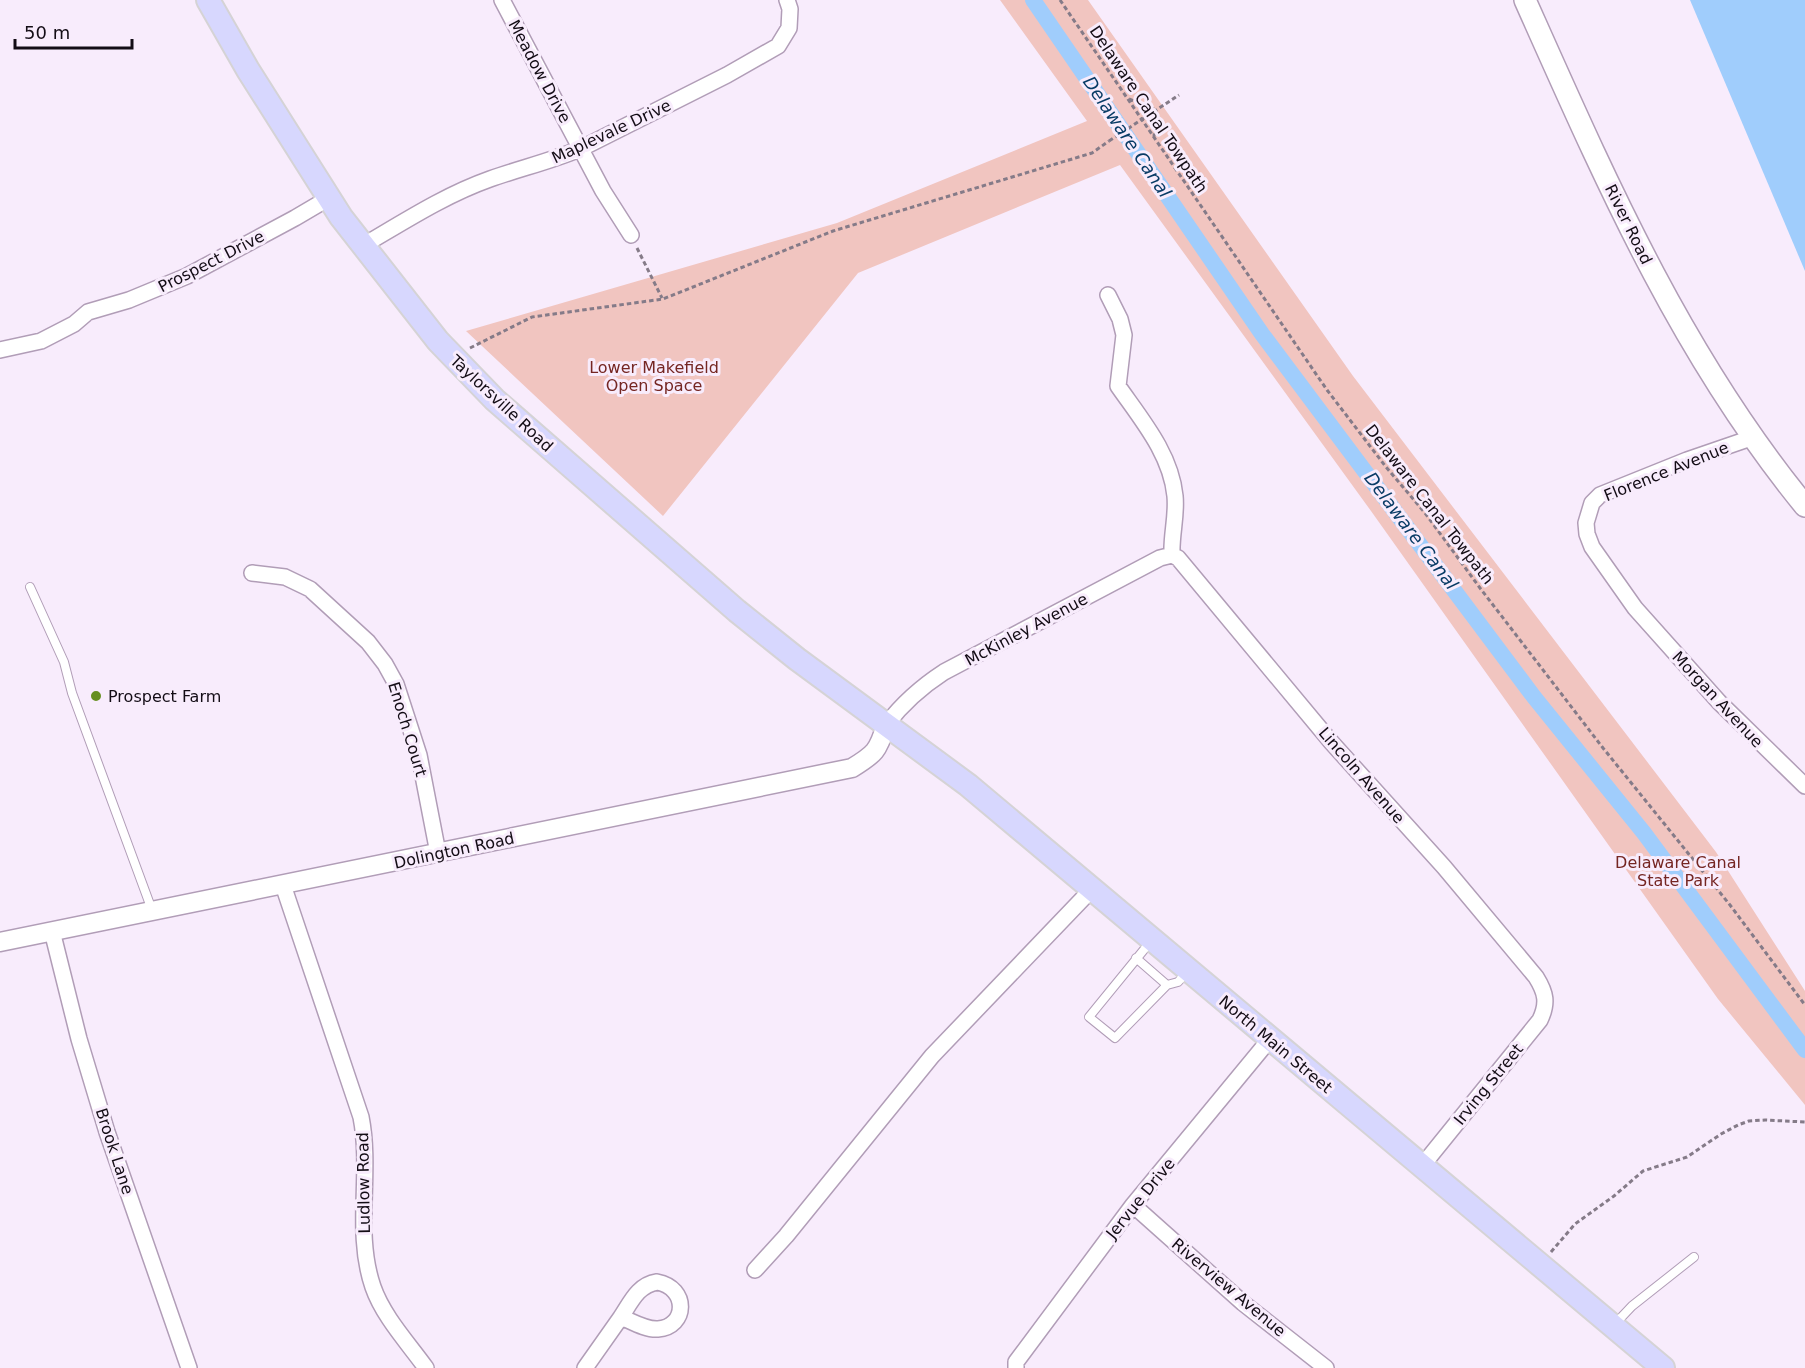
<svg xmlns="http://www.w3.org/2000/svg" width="1805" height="1368" viewBox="0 0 1805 1368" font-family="'DejaVu Sans',sans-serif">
	<rect width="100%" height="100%" fill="#f8ecfc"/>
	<path fill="#f1c5c0" d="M1000,0H1088L1353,376L1716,852L1805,991V1105L1718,999L1371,511L1120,165L858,273L663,516L466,331L837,223L1087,121Z"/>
	<path fill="#a0cdfc" d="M1690,0H1805V271Z"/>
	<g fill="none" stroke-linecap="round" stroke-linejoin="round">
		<path stroke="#a0cdfc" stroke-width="16" d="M1033,0L1262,334L1534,697L1644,833L1805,1050"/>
		<g stroke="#b19db7" stroke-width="10">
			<path id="service" d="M30,587L64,662L72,693L152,910
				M1151,941L1089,1017L1115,1038L1167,985L1178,982L1188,971
				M1136,958L1167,985
				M1614,1325L1632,1306L1694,1257"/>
		</g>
		<g stroke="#b19db7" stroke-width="18">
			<path id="minor" d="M502,0L603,191L631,235
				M364,245C405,221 445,195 490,179C521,168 552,161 582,148L727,75L778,46L789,28L790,9L787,0
				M1108,295L1120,319L1124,335L1118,386C1141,419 1171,454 1175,496C1177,516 1171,535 1172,555
				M0,350L41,341L74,324L88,312L129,300L187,276L295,218L329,198
				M1754,437L1687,460L1600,495L1592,503L1586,523L1587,534L1592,547L1635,608L1719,702L1805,786
				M1172,555L1178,558L1183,564L1332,743L1444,867L1536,977C1546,993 1548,1003 1540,1020L1422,1166
				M252,573L285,577L310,589L368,642L385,664L396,684L419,755L438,853
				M886,725C902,704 921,687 944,672L1160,558L1172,555
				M283,885L361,1117C372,1173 354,1232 373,1287C383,1316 408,1343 426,1368
				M52,931L79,1039L107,1132L189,1368
				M1133,1205L1243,1303L1326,1368
				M755,1270L786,1236L932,1056L1092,889
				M657,1282C689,1288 687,1327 658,1329C646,1330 631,1321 621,1317C631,1302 638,1285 657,1282Z
				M585,1368L621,1317
				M1016,1368V1362L1133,1205L1270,1039"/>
		</g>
		<g stroke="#b19db7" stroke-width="21">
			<path id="tertiary" d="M0,942L852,768C875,754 878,751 886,725"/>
		</g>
		<g stroke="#b19db7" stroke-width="24">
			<path id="secondary" d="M1525,0C1605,179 1680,353 1805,506"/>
		</g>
		<g stroke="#d5d3d5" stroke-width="26">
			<path id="primary" d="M208,0L248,70L341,217L438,341L495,400L737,611L797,659L968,785L1663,1368"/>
		</g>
		<path stroke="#857b88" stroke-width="3" stroke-dasharray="4.5 3" stroke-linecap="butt" d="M1060,0L1327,390L1386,467L1425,513L1480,588L1603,748L1730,905L1805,1005
			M1129,99L1156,110L1154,137
			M1147,116L1179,95
			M637,248L662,298
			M470,348L532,317L663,299L833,231L1092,153L1109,141
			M1551,1252L1575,1224L1614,1196L1643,1171L1687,1157L1721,1134L1738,1125L1749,1121L1765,1120L1805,1122"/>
		<use href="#service" stroke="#fff" stroke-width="8"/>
		<use href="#minor" stroke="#fff" stroke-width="15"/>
		<use href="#tertiary" stroke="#fff" stroke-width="18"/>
		<use href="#secondary" stroke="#fff" stroke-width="21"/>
		<use href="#primary" stroke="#d7d7fe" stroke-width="22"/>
		<path stroke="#857b88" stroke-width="3" stroke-dasharray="4.5 3" stroke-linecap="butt" d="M1109,141L1147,116"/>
	</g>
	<circle fill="#668f20" stroke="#f8ecfc" stroke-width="2" cx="96" cy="696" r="6"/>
	<g text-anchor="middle" stroke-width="6" stroke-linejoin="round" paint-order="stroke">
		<g font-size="16" fill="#130c15" stroke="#f8ecfc">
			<text transform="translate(540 71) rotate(62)" y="6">Meadow Drive</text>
			<text transform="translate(1149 109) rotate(56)" y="6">Delaware Canal Towpath</text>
			<text transform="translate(611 131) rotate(-25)" y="6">Maplevale Drive</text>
			<text transform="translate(1629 224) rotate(64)" y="6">River Road</text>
			<text transform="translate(211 261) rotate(-27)" y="6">Prospect Drive</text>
			<text transform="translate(502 403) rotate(43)" y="6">Taylorsville Road</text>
			<text transform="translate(1666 471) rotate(-22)" y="6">Florence Avenue</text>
			<text transform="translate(1430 504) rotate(52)" y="6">Delaware Canal Towpath</text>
			<text transform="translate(1026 629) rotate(-28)" y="6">McKinley Avenue</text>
			<text transform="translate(1718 699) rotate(47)" y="6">Morgan Avenue</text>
			<text transform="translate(408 729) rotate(73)" y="6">Enoch Court</text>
			<text transform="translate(1362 775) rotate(49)" y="6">Lincoln Avenue</text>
			<text transform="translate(454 850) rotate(-12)" y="6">Dolington Road</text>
			<text transform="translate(1276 1044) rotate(40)" y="6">North Main Street</text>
			<text transform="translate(1488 1084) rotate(-51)" y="6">Irving Street</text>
			<text transform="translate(115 1151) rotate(72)" y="6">Brook Lane</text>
			<text transform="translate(363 1183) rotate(-91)" y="6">Ludlow Road</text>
			<text transform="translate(1140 1198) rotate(-51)" y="6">Jervue Drive</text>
			<text transform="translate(1229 1287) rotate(40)" y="6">Riverview Avenue</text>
		</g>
		<g font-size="16" fill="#752622" stroke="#f8ecfc">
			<text x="654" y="373">Lower Makefield<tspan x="654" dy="18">Open Space</tspan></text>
			<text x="1678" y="868">Delaware Canal<tspan x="1678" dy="18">State Park</tspan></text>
		</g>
		<g font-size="16" fill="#130c15" stroke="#f8ecfc" text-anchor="start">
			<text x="108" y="702">Prospect Farm</text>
		</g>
		<g font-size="18" font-style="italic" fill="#093c66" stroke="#f8ecfc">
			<text transform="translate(1127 137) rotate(56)" y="6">Delaware Canal</text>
			<text transform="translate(1411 531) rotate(53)" y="6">Delaware Canal</text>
		</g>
	</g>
	<path d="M15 39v9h117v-9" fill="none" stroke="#130c15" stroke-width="3"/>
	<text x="24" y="39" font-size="18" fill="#130c15" stroke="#f8ecfc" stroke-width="4.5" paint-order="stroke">50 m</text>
</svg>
